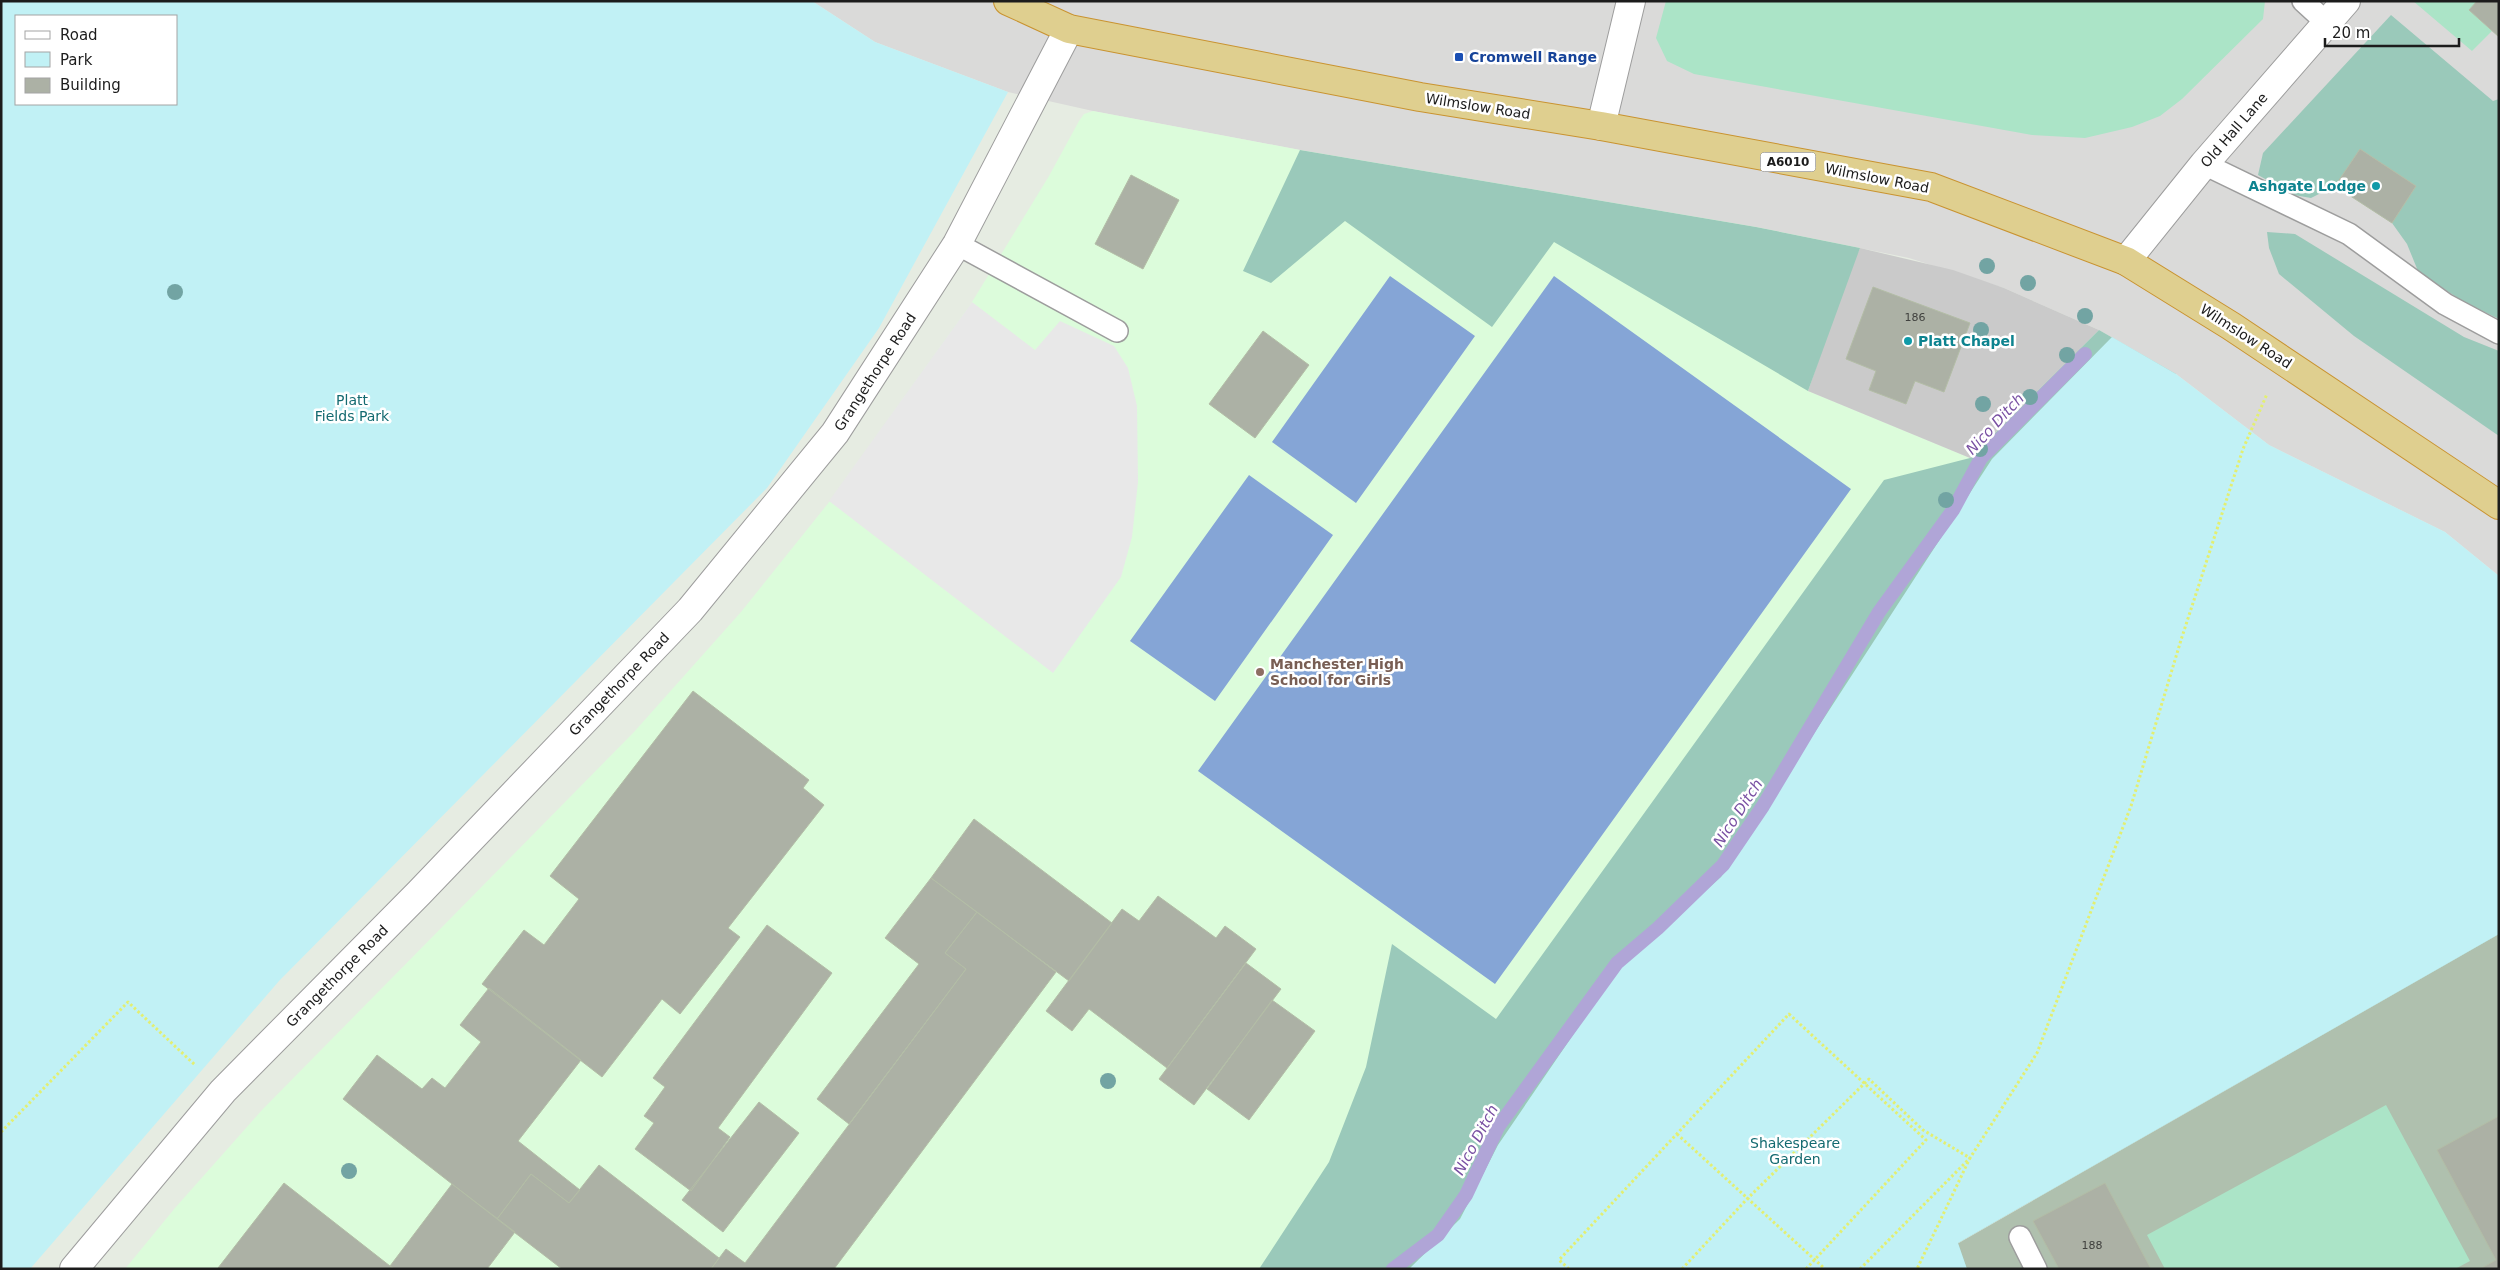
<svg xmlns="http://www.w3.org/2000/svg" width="2500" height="1270" viewBox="0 0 2500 1270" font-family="'DejaVu Sans',sans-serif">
	<rect width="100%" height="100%" fill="#e6ece2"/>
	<path fill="#dadad9" d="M812,1H2499V576L2445,532L2269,445L2176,374L2099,330L2004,288L1909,258L1756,227L1300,150L1093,111L1008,92L875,42Z"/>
	<path fill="#dcfcdb" d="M1093,111L1300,150L1756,227L1860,248L1808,391L1970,458L1377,1269H125L175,1208L262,1110L634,732L741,612L830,501L972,302L1049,176L1079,121L1084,114Z"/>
	<path fill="#cacaca" d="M1860,248L1953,270L2004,288L2099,330L1970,458L1808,391L1849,271Z"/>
	<path fill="#afc0ae" d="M2499,934V1269H1967L1957,1244Z"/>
	<path fill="#abe4c7" d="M1666,1H2265L2263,19L2182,99L2160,116L2132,127L2085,138L2032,135L1694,74L1667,61L1656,38Z
		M2413,1H2477L2469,10L2492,31L2472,51Z
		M2386,1105L2470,1261L2455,1269H2165L2147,1235Z"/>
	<path fill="#9ac9ba" d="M2391,15L2493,101L2499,99V319L2462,301L2418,271L2407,244L2392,223L2416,186L2360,149L2335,186L2311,198L2294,195L2258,175L2263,153Z
		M1300,150L1756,227L1860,248L1808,391L1554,242L1492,327L1345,221L1271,283L1243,271Z
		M2267,232L2295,234L2464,337L2499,351V436L2354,336L2279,274L2269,248Z
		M2099,330L2176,374L1936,711L2499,934L1958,1243L1967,1269H1259L1329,1162L1366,1067L1392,944L1496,1019L1884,480L1970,458Z"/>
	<path fill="#c1f1f5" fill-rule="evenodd" d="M1,1H812L875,42L1008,92L879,328L767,488L279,981L30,1269H1ZM16,16H176V104H16Z
		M2112,337L2176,374L2269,445L2445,532L2499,576V934L1958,1243L1967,1269H1409L1460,1219L1498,1145L1620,966L1721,877L1992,459Z"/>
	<path fill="#85a5d6" d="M1390,276L1475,336L1356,503L1272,442Z
		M1554,276L1851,489L1495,984L1198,771Z
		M1249,475L1333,535L1215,701L1130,641Z"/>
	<path fill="#e8e8e8" d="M972,302L1035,350L1060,321L1114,346L1128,368L1137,406L1138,482L1132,537L1121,577L1053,673L829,501Z"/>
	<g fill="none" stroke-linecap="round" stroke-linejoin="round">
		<path stroke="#b0a5d7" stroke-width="14" d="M1393,1269L1438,1235L1466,1195L1498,1127L1617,963L1658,928L1723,865L1763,806L1879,612L1953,510L1981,458L2085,354"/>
	</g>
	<path fill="#acb1a5" stroke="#b3bda6" d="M2477,1H2499V37L2469,10Z
		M2360,149L2416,186L2392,223L2335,186Z
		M1131,175L1179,200L1143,269L1095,244Z
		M1873,287L1970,323L1944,392L1915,381L1906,404L1869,390L1876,371L1846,359Z
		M1263,331L1309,365L1255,438L1209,404Z
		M693,691L809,780L803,788L824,805L728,928L740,937L680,1014L662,999L602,1077L482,984L524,930L544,945L579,899L550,876Z
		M974,819L1112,923L1069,981L931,878Z
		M931,878L977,912L945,953L966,969L849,1124L817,1099L919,964L885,938Z
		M1158,896L1216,938L1225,926L1256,949L1167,1068L1089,1009L1072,1031L1046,1011L1122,909L1139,921Z
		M977,912L1056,972L834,1269H711L726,1249L745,1263L966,969L945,953Z
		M767,925L832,973L718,1128L730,1137L691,1191L635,1149L654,1123L644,1116L665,1087L653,1078Z
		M1246,963L1281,989L1194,1105L1159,1079Z
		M489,988L581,1060L518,1141L580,1190L569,1203L531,1174L497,1219L343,1099L377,1055L422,1089L432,1078L445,1088L481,1042L460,1025Z
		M1272,1000L1315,1031L1249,1120L1207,1089Z
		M759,1102L799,1133L723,1232L682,1200Z
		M2499,1116V1269H2480L2496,1260L2437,1150Z
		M599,1165L719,1258L711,1269H562L497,1219L531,1174L569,1203Z
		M284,1183L390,1266L394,1269L218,1268Z
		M2105,1183L2151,1269H2059L2033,1221Z
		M452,1184L515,1232L487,1269H394L390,1266Z"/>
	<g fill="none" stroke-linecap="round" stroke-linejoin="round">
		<g stroke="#9d9d9d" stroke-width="24">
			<path id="lane" d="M2303,1L2327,23
				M2204,164L2349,234L2445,304L2499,333
				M957,244L1117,331
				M2020,1237L2036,1269"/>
		</g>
		<g stroke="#9d9d9d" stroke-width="30">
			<path id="street" d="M1601,126L1631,1
				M2126,261L2204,164L2346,1
				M74,1269L223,1091L419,893L690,610L835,433L957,244L1069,29"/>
		</g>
		<g stroke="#c99330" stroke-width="30">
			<path id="highway" d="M1008,1L1069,29L1420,97L1601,126L1931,187L2126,261L2231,326L2499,505"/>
		</g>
		<path stroke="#e3ef71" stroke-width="3" stroke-dasharray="2.5 2.5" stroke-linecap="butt" d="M1,1132L128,1002L195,1065
			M1677,1134L1825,1269
			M1569,1269L1559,1260L1789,1014L1926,1140L1806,1269
			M1682,1269L1747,1199L1869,1079L1923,1130L1970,1158L1917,1269
			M1860,1269L1970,1158L2037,1053L2131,806L2181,640L2243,449L2267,394"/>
		<use href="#lane" stroke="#fff" stroke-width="21"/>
		<use href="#street" stroke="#fff" stroke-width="28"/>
		<use href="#highway" stroke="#dfcf8f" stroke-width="28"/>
	</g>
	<g fill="#72a4a3">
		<circle cx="1987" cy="266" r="8"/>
		<circle cx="2028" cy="283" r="8"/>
		<circle cx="175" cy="292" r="8"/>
		<circle cx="2085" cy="316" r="8"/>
		<circle cx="1981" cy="330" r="8"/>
		<circle cx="2067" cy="355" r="8"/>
		<circle cx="2030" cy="397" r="8"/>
		<circle cx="1983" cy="404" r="8"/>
		<circle cx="1980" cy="449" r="8"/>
		<circle cx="1946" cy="500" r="8"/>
		<circle cx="1108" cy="1081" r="8"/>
		<circle cx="349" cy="1171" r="8"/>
	</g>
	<rect fill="#1a4fb4" stroke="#fff" stroke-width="2" x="1454" y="52" width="10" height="10" rx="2.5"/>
	<g fill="#0f9aa8" stroke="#fff" stroke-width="2">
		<circle cx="2376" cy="186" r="5"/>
		<circle cx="1908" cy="341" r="5"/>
	</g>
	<circle fill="#8d6e63" stroke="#fff" stroke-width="2" cx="1260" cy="672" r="5"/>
	<g text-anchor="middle" stroke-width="5" stroke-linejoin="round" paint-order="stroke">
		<g font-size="11" fill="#40413e">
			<text x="1915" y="321">186</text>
			<text x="2092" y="1249">188</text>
		</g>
		<rect fill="#fff" stroke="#606060" stroke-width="1" x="1760.5" y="152.5" width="55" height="19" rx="4"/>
		<g font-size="12" font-weight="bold" fill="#1c1c1c">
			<text x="1788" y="166">A6010</text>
		</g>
		<g font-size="14" font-weight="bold" fill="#164399" stroke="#fff" text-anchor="start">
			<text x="1469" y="62">Cromwell Range</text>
		</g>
		<g font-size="14" fill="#1c1c1c" stroke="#fff">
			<text transform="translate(1478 106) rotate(9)" y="5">Wilmslow Road</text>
			<text transform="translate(2234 130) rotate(-49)" y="5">Old Hall Lane</text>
			<text transform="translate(1877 178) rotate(11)" y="5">Wilmslow Road</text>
			<text transform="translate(2246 336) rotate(33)" y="5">Wilmslow Road</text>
			<text transform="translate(875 372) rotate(-57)" y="5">Grangethorpe Road</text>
			<text transform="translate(619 684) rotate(-46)" y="5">Grangethorpe Road</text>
			<text transform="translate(337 976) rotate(-45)" y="5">Grangethorpe Road</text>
		</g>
		<g font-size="14" font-weight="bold" fill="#0d838f" stroke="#fff" text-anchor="end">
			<text x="2366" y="191">Ashgate Lodge</text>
			<text x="1918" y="346" text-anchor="start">Platt Chapel</text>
		</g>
		<g font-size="14" fill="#136a70" stroke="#fff">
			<text x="352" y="405">Platt<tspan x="352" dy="16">Fields Park</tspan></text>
			<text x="1795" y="1148">Shakespeare<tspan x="1795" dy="16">Garden</tspan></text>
		</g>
		<g font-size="14" font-weight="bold" fill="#785e54" stroke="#fff" text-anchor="start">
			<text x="1270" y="669">Manchester High<tspan x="1270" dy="16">School for Girls</tspan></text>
		</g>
		<g font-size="15" font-style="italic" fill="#7950a3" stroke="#fff">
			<text transform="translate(1995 424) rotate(-47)" y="5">Nico Ditch</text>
			<text transform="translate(1738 813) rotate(-57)" y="5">Nico Ditch</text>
			<text transform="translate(1476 1140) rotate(-62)" y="5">Nico Ditch</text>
		</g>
	</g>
	<rect width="2500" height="1270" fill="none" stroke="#1c1c1c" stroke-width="5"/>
	<rect x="15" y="15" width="162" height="90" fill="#ffffff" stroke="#a4a4a4"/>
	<rect x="25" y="31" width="25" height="8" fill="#ffffff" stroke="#a4a4a4"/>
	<text x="60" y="40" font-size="15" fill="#1c1c1c">Road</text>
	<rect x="25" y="52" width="25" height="15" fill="#c1f1f5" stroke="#a4a4a4"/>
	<text x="60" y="65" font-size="15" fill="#1c1c1c">Park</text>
	<rect x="25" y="78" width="25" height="15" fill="#acb1a5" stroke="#a4a4a4"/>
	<text x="60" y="90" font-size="15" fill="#1c1c1c">Building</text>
	<path d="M2325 38v8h134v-8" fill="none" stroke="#1c1c1c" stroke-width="2.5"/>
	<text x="2332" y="38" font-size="15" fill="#1c1c1c" stroke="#ffffff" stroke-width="4" paint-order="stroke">20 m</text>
</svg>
